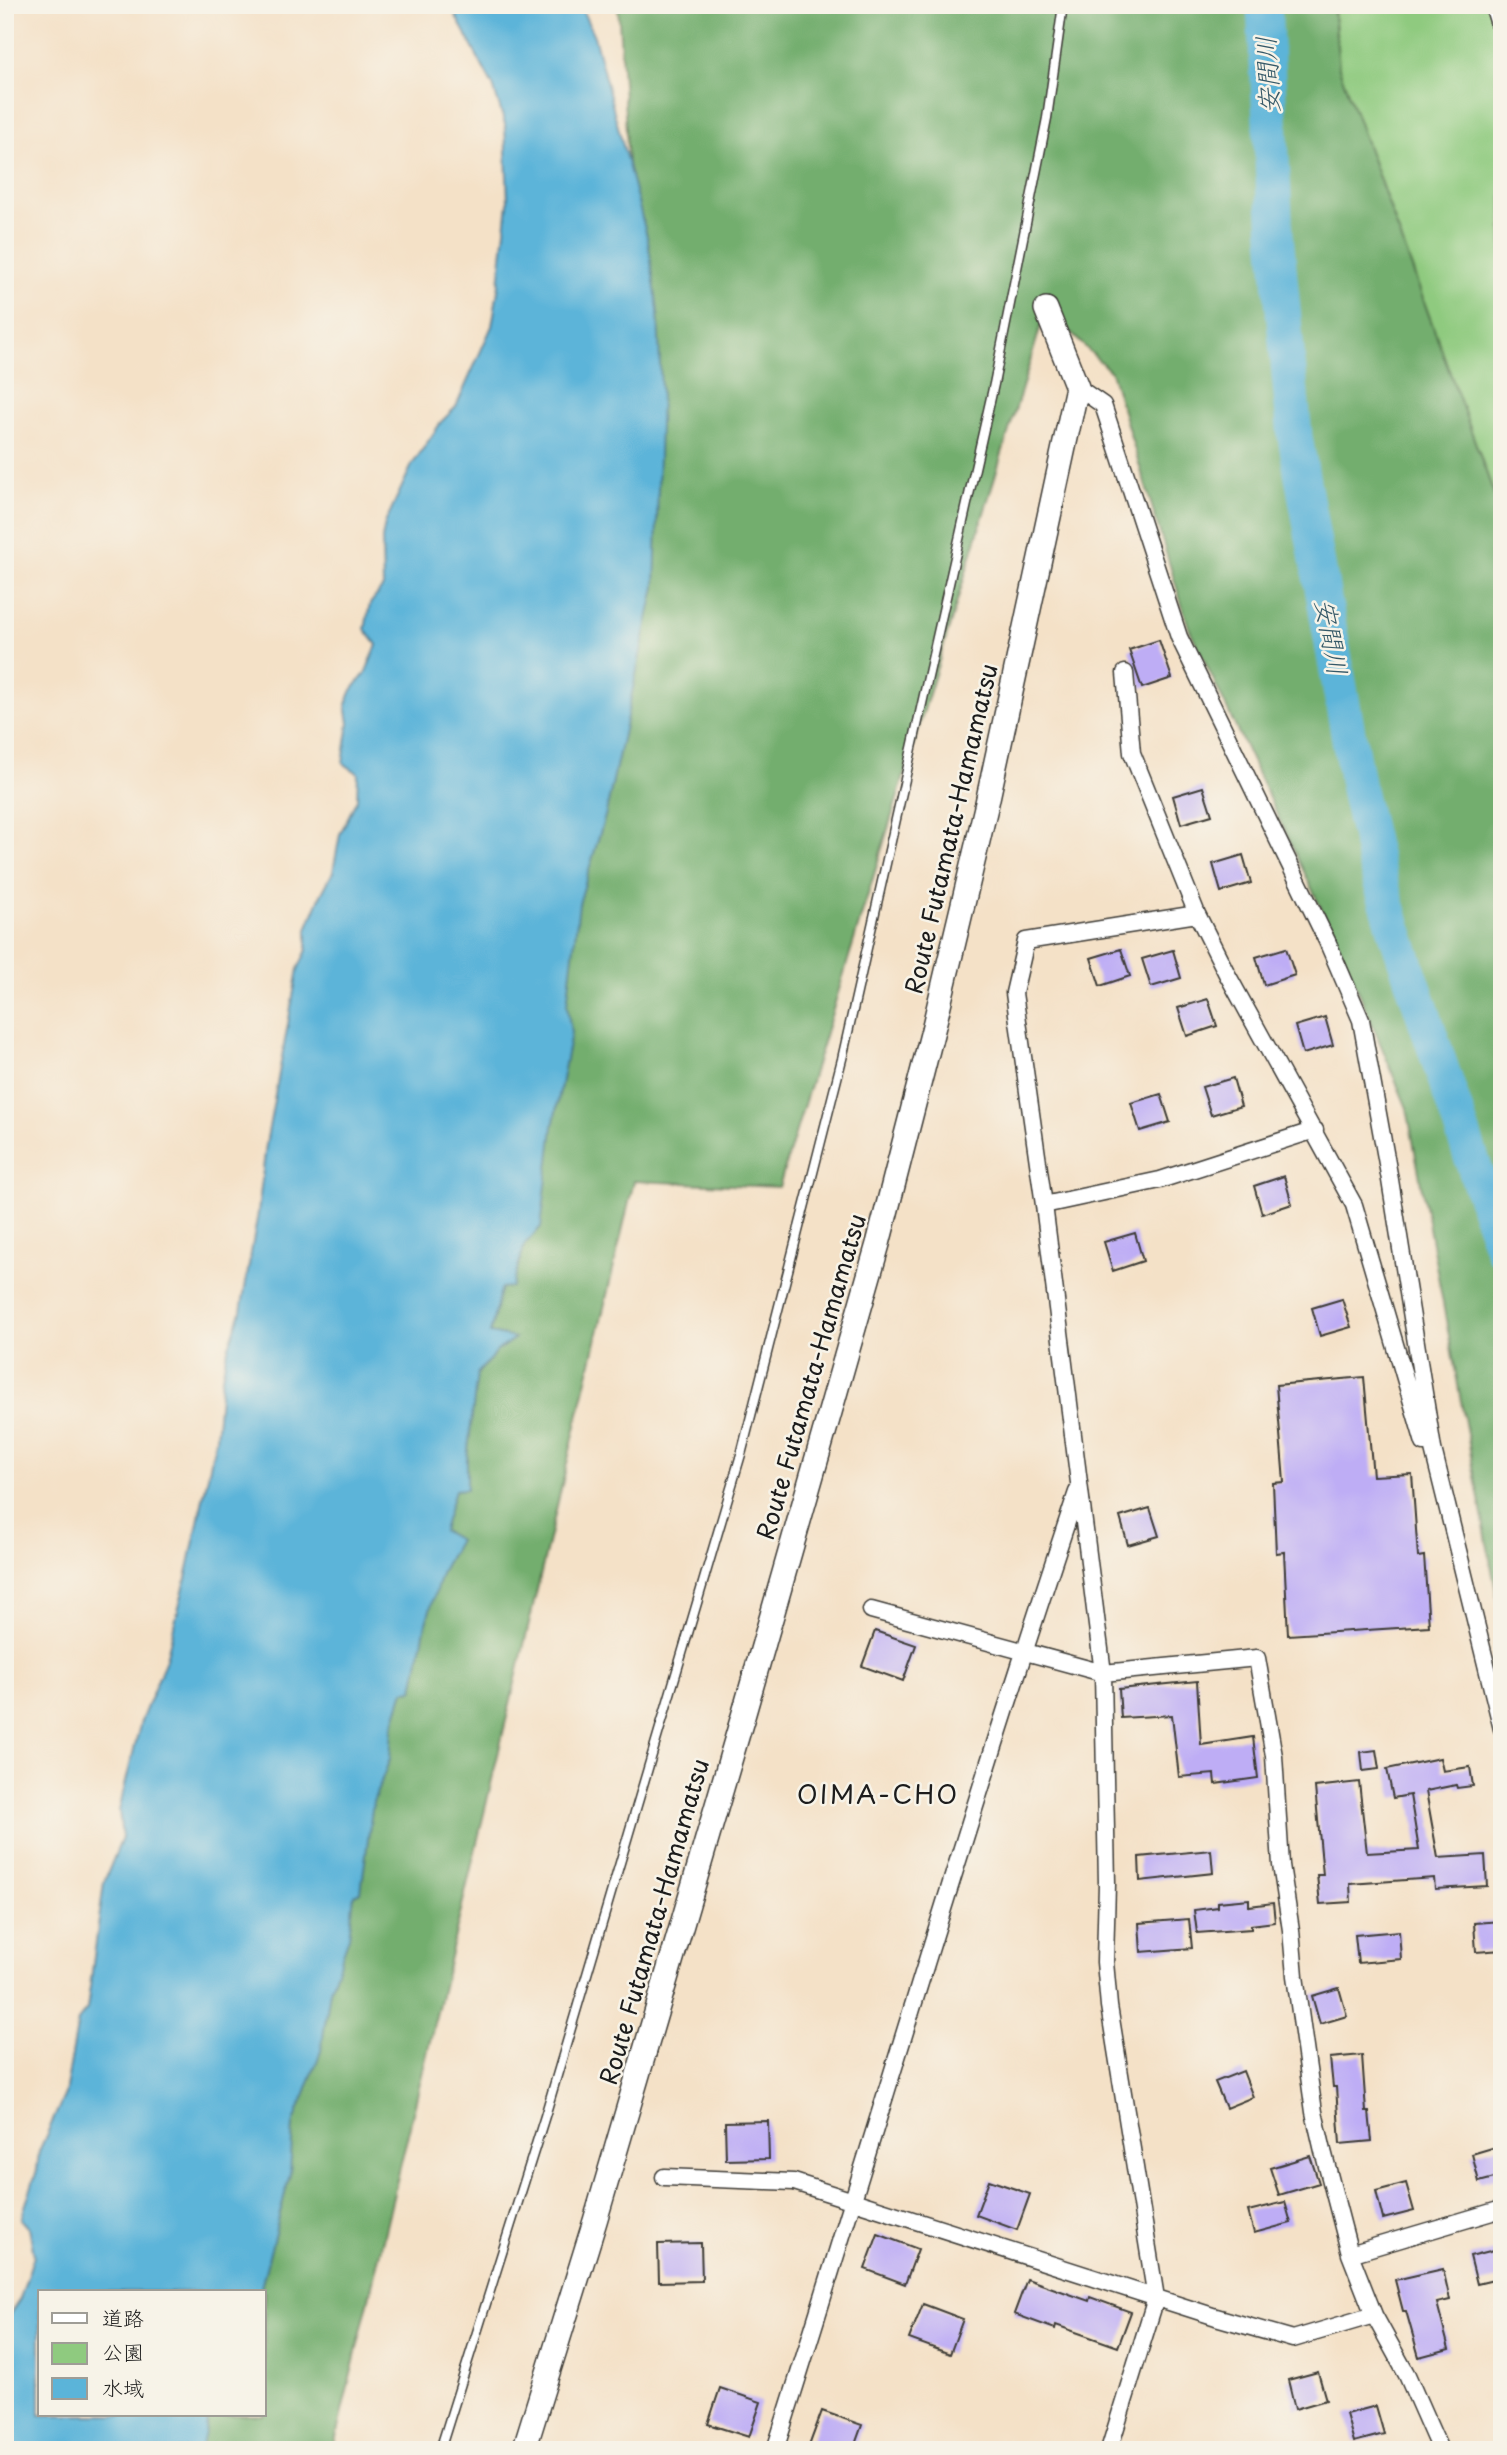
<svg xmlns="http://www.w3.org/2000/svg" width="1507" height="2455" viewBox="0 0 1507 2455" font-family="'Playpen Sans','Klee One',sans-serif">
	<rect width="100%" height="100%" fill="#f7f3e8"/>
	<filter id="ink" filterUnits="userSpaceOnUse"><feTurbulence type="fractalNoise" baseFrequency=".0143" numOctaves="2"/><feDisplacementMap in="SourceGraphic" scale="14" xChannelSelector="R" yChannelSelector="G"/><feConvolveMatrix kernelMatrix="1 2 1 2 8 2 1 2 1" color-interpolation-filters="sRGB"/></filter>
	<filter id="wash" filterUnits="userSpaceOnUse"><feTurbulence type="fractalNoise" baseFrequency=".00686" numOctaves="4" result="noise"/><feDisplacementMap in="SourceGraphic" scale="28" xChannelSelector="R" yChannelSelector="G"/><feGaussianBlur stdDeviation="1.57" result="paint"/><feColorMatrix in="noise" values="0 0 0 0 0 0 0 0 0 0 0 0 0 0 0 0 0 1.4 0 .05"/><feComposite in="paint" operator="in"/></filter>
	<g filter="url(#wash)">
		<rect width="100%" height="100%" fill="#f4e1c7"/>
		<path fill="#8fca7f" stroke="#56734e" stroke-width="2" d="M1334,5H1502V516L1339,68Z"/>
		<path fill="#73ae6e" stroke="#486545" stroke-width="2" d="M618,5H1333L1339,68L1502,516V1624L1407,1108L1346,961L1189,628L1111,372L1046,309L779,1187L634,1181L333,2450H184L193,2415H264V2292H226L655,587Z"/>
		<path fill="#5bb4d9" stroke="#3c687a" stroke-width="2" d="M450,5H580L594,36L648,240L658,310L661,392L655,587L606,813L579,904L567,1005L571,1033L553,1127L541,1227L525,1244L512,1287L501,1288L490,1333L515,1338L498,1350L477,1374L467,1459V1489L455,1490L443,1531L459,1540L442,1571L426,1623L413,1690L404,1691L392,1729L390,1759L373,1802L361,1892L354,1895L349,1937L330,1990L321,2051L293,2125L290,2174L260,2292H40V2415H209L201,2450H5V2321L20,2299L34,2255L29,2228L21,2219L37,2170L39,2151L65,2094L78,2021L87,2009L104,1882L122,1838L119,1810L141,1721L165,1662L185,1583L216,1438L221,1384L226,1355L241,1311L258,1213L266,1144L298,969L307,950V929L320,897L333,872L340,834L357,799L358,773L343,763L349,723L346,704L352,690L365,674L377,645L365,629L370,604L383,587L382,539L385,523L412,465L442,421L456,407L492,326L499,284L508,203L505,124L493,86Z"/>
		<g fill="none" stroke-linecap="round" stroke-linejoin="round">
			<path stroke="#5bb4d9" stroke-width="35" d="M1264,5L1276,235L1295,437L1359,794L1376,867L1397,936L1502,1249"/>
		</g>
		<g id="blocks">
			<path fill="#beadf5" d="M1159,640L1172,678L1142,688L1129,650Z
				M1203,787L1212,815L1181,824L1173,796Z
				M1243,855L1251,883L1221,892L1213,864Z
				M1286,948L1295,975L1264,985L1256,957Z
				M1121,949L1130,976L1100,986L1091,958Z
				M1173,950L1181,978L1151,987L1142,959Z
				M1208,999L1217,1026L1187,1036L1178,1008Z
				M1325,1017L1333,1045L1303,1054L1295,1026Z
				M1233,1078L1241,1106L1211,1115L1202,1087Z
				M1161,1094L1170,1122L1140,1131L1131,1103Z
				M1284,1176L1292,1204L1262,1214L1254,1186Z
				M1135,1233L1143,1261L1113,1271L1104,1242Z
				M1342,1299L1351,1327L1320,1336L1312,1308Z
				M1364,1377L1373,1476L1412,1474L1418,1557L1424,1556L1429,1626L1288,1635L1284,1552L1276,1553L1273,1483L1284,1482L1276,1385Z
				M1150,1508L1159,1536L1128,1545L1120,1517Z
				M875,1631L916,1645L903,1681L862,1666Z
				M1197,1681L1201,1745L1253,1737L1258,1778L1215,1784L1214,1774L1179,1777L1172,1715L1121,1718L1119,1689Z
				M1376,1750L1379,1769L1363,1771L1361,1752Z
				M1440,1758L1443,1771L1470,1767L1473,1786L1457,1788L1456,1785L1426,1791L1438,1858L1485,1855L1487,1886L1435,1889L1434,1878L1350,1884L1351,1902L1320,1904L1317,1875H1323L1315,1787L1359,1782L1367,1853L1419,1850L1410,1795L1393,1798L1387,1769Z
				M1211,1850L1213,1873L1140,1881L1139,1857Z
				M1249,1899V1906L1273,1903L1275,1922L1251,1925V1929L1197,1933L1194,1910L1218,1907V1902Z
				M1189,1919L1192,1948L1141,1952L1139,1923Z
				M1502,1921V1950L1476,1952L1474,1923Z
				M1399,1931L1401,1959L1358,1963L1355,1935Z
				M1339,1988L1347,2016L1320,2024L1312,1996Z
				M1362,2055L1366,2112H1369L1372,2141L1340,2144L1336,2087H1333L1330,2058Z
				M1243,2071L1253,2097L1226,2108L1215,2082Z
				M768,2121L769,2159L726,2160L725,2122Z
				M1502,2145V2176L1479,2182L1472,2154Z
				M1310,2156L1319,2183L1279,2195L1270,2168Z
				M989,2180L1030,2194L1017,2230L976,2215Z
				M1406,2183L1414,2211L1383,2219L1376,2191Z
				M1285,2202L1291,2223L1254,2233L1248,2211Z
				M878,2234L918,2249L905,2284L865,2269Z
				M701,2243L702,2281L659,2282L658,2244Z
				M1502,2248V2278L1477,2284L1470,2256Z
				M1443,2269L1450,2300L1437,2303L1449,2349L1419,2357L1406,2311H1403L1395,2280Z
				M1027,2279L1089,2301L1090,2297L1131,2312L1118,2347L1056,2325L1055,2329L1014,2314Z
				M923,2304L963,2319L950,2354L909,2339Z
				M1318,2372L1326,2400L1295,2409L1288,2380Z
				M720,2388L761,2402L749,2437L708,2424Z
				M1376,2406L1384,2434L1354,2442L1346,2414Z
				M822,2411L862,2425L853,2450H819L809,2446Z"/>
		</g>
	</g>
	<g filter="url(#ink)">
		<use href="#blocks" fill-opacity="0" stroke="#3c3a36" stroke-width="2"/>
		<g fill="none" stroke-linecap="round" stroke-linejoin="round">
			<g stroke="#3c3a36" stroke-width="11">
				<path id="service" d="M440,2450L545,2116L742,1451L842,1059L994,384L1047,118L1063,5"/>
			</g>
			<g stroke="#3c3a36" stroke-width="19">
				<path id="minor" d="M1493,5L1502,34
					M1077,387L1103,405L1179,637L1327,941L1361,1020L1390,1180L1433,1449L1502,1729
					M1125,673L1132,753L1197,914L1227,974L1354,1205L1424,1443
					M1044,1205L1160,1180L1315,1130
					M871,1610L1103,1673L1257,1658L1274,1756L1281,1865L1291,1930L1295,1976L1314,2112L1323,2151L1350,2254L1374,2315L1407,2375L1440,2450
					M664,2177L794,2182L1216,2317L1293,2339L1374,2315
					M1350,2254L1502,2209
					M775,2450C876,2131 970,1810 1077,1492
					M1109,2450L1156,2298L1109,2006L1105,1962L1107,1884L1103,1673L1044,1205L1014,993L1026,941L1197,914"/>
			</g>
			<g stroke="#3c3a36" stroke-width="26">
				<path id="secondary" d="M524,2450L595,2221L744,1713L878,1244L933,1030L987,803L1077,387L1046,309"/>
			</g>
			<use href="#service" stroke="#fff" stroke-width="8"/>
			<use href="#minor" stroke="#fff" stroke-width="16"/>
			<use href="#secondary" stroke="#fff" stroke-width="23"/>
		</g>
	</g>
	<g text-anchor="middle" stroke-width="5" stroke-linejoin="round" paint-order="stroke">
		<g font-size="24" fill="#1c1c1c" stroke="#f7f3e8">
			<text transform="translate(952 829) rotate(-77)" y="8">Route Futamata-Hamamatsu</text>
			<text transform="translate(812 1377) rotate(-74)" y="8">Route Futamata-Hamamatsu</text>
			<text transform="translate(655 1922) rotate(-74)" y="8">Route Futamata-Hamamatsu</text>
		</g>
		<g font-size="26" font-style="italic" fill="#355968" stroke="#f7f3e8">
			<text transform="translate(1268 75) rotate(-93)" y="9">安間川</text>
			<text transform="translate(1331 637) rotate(80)" y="9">安間川</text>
		</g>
		<g font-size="26" letter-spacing="2" fill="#1c1c1c" stroke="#f7f3e8">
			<text x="878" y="1804">OIMA-CHO</text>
		</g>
	</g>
	<rect width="1507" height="2455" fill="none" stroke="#f7f3e8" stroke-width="28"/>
	<rect x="38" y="2290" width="228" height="126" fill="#f7f3e8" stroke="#9f9d96" stroke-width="2"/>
	<rect x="52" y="2313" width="35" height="10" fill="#ffffff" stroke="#9f9d96" stroke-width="2"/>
	<text x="102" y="2326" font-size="21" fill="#1c1c1c">道路</text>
	<rect x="52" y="2343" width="35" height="21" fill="#8fca7f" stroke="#9f9d96" stroke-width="2"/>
	<text x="102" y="2360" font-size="21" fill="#1c1c1c">公園</text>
	<rect x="52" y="2378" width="35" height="21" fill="#5bb4d9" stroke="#9f9d96" stroke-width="2"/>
	<text x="102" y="2396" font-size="21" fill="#1c1c1c">水域</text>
</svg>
